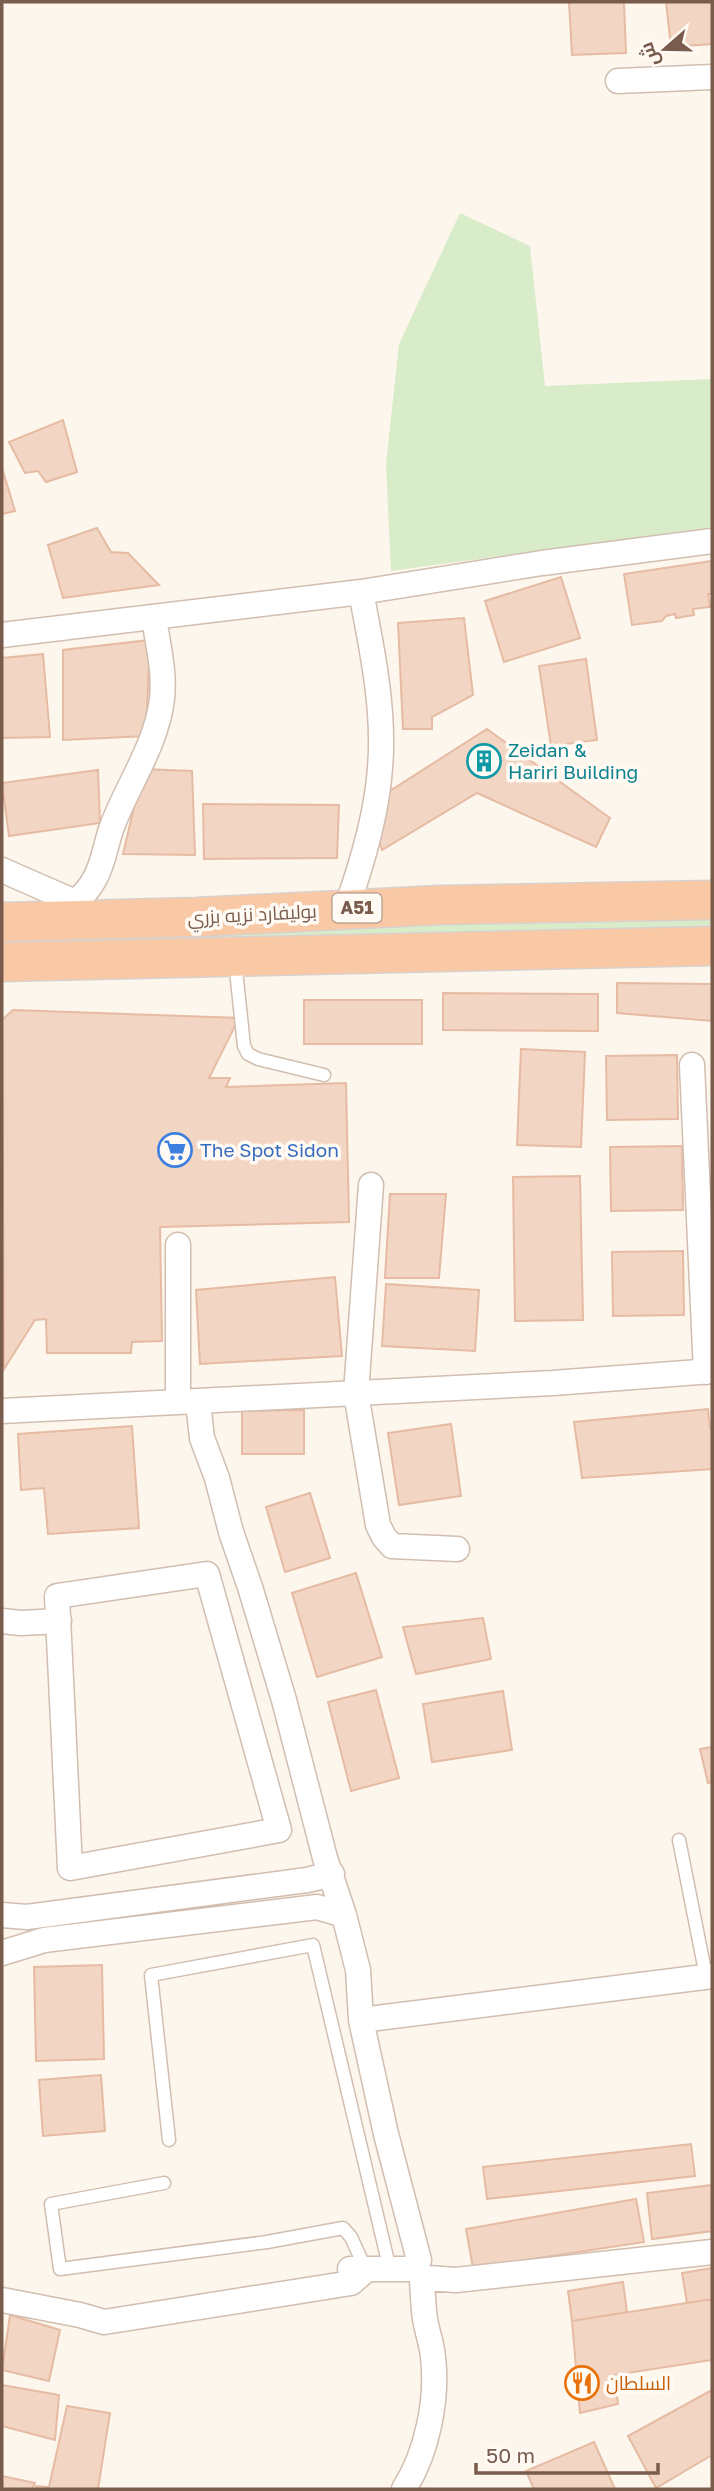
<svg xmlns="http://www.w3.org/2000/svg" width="714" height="2491" viewBox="0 0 714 2491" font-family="'Golos Text',Cairo,sans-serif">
	<rect width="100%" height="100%" fill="#fdf6ec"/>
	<path fill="#d8ecc9" d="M460,213L530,246L545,386L712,379V527L391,571L386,464L399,344Z
		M712,910V931L2,951V931Z"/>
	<path fill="#f3d5c3" stroke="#e6bba3" stroke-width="2" d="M569,2H624L626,53L572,55Z
		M666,2H712V44L671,47Z
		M63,420L77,472L46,482L38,471L25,473L9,442Z
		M2,468L15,511L2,514Z
		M97,528L111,552L128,553L159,585L63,598L48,545Z
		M712,561V594H708L710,607L693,609L694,615L676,618L675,614L666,616L662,621L632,625L624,574Z
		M561,577L580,638L504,662L485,601Z
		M464,618L473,695L432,717V729H403L398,623Z
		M150,640L146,736L63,740V650Z
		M43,654L50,737L2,738V658Z
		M586,659L597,740L551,746L539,666Z
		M487,729L610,818L596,847L477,793L382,850L374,826L382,796Z
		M143,769L192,771L195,855L123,854Z
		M98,770L100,823L9,836L2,783Z
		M203,804L339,805L337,858L204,859Z
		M617,983L712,984V1021L617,1013Z
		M443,993L598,994V1031L443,1030Z
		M304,1000H422V1044H304Z
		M13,1010L239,1018L209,1078H230L226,1087L346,1083L349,1222L160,1227L162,1341L132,1342L131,1353H47L46,1319L35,1320L4,1369L2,1020Z
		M521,1049L585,1052L581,1147L517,1145Z
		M677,1055L678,1119L607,1120L606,1056Z
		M682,1146L683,1210L611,1211L610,1147Z
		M580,1176L583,1320L515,1321L513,1177Z
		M390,1194H446L439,1278H385Z
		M683,1251L684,1315L613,1316L612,1252Z
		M335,1277L342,1356L200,1364L196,1290Z
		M386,1284L479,1290L475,1351L382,1346Z
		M708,1409L710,1428H712V1469L582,1478L574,1422Z
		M304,1410V1454H242V1411Z
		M451,1424L461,1496L399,1505L388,1433Z
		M132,1426L139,1528L48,1534L44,1488L21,1490L18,1434Z
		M310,1493L330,1558L285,1572L266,1507Z
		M356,1573L382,1657L317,1677L292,1593Z
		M483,1618L491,1659L416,1674L403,1627Z
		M376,1690L399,1778L351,1791L328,1702Z
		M503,1691L512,1750L432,1762L423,1704Z
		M712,1747V1782L708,1783L700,1749Z
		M102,1965L104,2059L36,2061L34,1967Z
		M101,2075L105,2131L43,2136L39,2080Z
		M691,2144L695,2176L487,2199L483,2167Z
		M712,2185V2231L652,2239L647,2193Z
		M636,2199L644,2242L473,2268L466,2229Z
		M712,2268V2299L687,2303L682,2273Z
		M623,2282L627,2312L572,2321L568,2291Z
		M712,2299V2360L614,2375L618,2404L580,2413L572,2321Z
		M10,2315L60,2330L49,2381L2,2370Z
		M2,2385L59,2395L55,2440L2,2426Z
		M712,2390V2455L656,2488L628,2436Z
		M67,2406L110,2413L98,2489H36V2486L49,2487Z
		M594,2442L615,2489H534L526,2471Z
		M2,2476L35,2483L32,2489H2Z"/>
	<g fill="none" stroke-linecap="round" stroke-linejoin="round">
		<g stroke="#d1beb0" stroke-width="15">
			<path id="service" d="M235,961L244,1046L248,1054L258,1059L324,1075
				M679,1840L706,1976
				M169,2140L151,1975L313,1945L390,2270
				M164,2183L51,2204L60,2269L267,2242L343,2228L351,2237L366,2270"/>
		</g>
		<g stroke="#d1beb0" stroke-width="27">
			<path id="minor" d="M618,81L712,77
				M2,635L361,592L542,563L712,541
				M2,870L75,902
				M346,909C361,867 377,813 380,768C385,710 372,649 361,592
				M52,921C66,909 85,897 94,880C104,864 106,841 113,824C129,783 157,743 162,699C165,672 158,645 154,618
				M692,1065L706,1372
				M371,1185L356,1393L378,1525L384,1537L392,1546L457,1549
				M178,1245V1402
				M198,1402L202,1438L217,1478L231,1532L250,1587L284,1700L325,1858L344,1915L358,1970L361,2020L386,2134L419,2260
				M2,1411L553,1383L712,1371
				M207,1574L279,1830L70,1868L57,1596Z
				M2,1621L21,1623L59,1621
				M2,1915L27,1917L307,1880L332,1874
				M2,1953L44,1940L317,1907L344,1915
				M361,2020L712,1976
				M350,2269H411
				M428,2278L456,2280L712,2252
				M2,2300L80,2315L104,2322L351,2283L366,2270
				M404,2489C427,2453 438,2400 433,2357C432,2344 427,2332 425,2319C423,2306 423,2293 422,2281"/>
		</g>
		<g stroke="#dad1cd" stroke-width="41">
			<path id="trunk" d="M2,922L197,917L440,905L712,900
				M2,962L712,946"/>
		</g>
		<use href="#service" stroke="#fff" stroke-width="12"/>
		<use href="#minor" stroke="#fff" stroke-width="24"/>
		<use href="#trunk" stroke="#f9c8a4" stroke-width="38"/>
	</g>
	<defs>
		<g id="building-ring" transform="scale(1.75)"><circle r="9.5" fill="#fffaf3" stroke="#0f9aa8" stroke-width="1.5"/><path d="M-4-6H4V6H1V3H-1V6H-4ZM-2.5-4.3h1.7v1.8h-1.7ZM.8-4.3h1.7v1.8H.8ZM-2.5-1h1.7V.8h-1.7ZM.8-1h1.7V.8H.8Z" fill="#0f9aa8"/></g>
		<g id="supermarket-ring" transform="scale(1.75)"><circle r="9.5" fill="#fffaf3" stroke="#3f7fe0" stroke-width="1.5"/><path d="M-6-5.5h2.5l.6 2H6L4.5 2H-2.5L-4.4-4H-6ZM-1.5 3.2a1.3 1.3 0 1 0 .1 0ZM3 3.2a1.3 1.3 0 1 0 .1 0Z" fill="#3f7fe0"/></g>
		<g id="restaurant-ring" transform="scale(1.75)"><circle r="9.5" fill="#fffaf3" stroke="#e8710a" stroke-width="1.5"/><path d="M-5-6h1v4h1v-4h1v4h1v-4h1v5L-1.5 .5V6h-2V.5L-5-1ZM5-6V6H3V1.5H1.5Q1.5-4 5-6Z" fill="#e8710a"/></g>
	</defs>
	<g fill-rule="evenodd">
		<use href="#building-ring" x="484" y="761"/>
		<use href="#supermarket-ring" x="175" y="1150"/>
		<use href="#restaurant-ring" x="582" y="2383"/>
	</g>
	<g text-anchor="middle" stroke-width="7" stroke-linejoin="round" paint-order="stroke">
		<rect fill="#fffaf3" stroke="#a28b7f" stroke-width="2" x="332.5" y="893.5" width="49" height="29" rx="5"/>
		<g font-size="18" font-weight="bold" fill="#7a5c4d">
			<text x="357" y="914">A51</text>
		</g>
		<g font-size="19" fill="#0d838f" stroke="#fffaf3" text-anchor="start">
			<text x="508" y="757">Zeidan &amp;<tspan x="508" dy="22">Hariri Building</tspan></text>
		</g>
		<g font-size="19" fill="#7a5c4d" stroke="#fffaf3">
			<text transform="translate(252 914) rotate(-3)" y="7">بوليفارد نزيه بزري</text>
		</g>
		<g font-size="19" fill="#366cbe" stroke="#fffaf3" text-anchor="start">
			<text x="200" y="1157">The Spot Sidon</text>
		</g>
		<g font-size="19" fill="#c56008" stroke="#fffaf3" text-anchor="start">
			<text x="606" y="2390">السلطان</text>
		</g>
	</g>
	<rect width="714" height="2491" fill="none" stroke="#7a5c4d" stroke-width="7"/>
	<g transform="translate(665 49) rotate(250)" stroke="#fffaf3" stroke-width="5" paint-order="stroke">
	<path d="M0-5L12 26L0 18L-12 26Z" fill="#7a5c4d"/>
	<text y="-10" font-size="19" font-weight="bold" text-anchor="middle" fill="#7a5c4d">ش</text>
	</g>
	<path d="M476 2463v10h182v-10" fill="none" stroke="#7a5c4d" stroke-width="3.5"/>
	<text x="486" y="2463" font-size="21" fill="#7a5c4d" stroke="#fffaf3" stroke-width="5" paint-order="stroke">50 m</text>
</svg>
